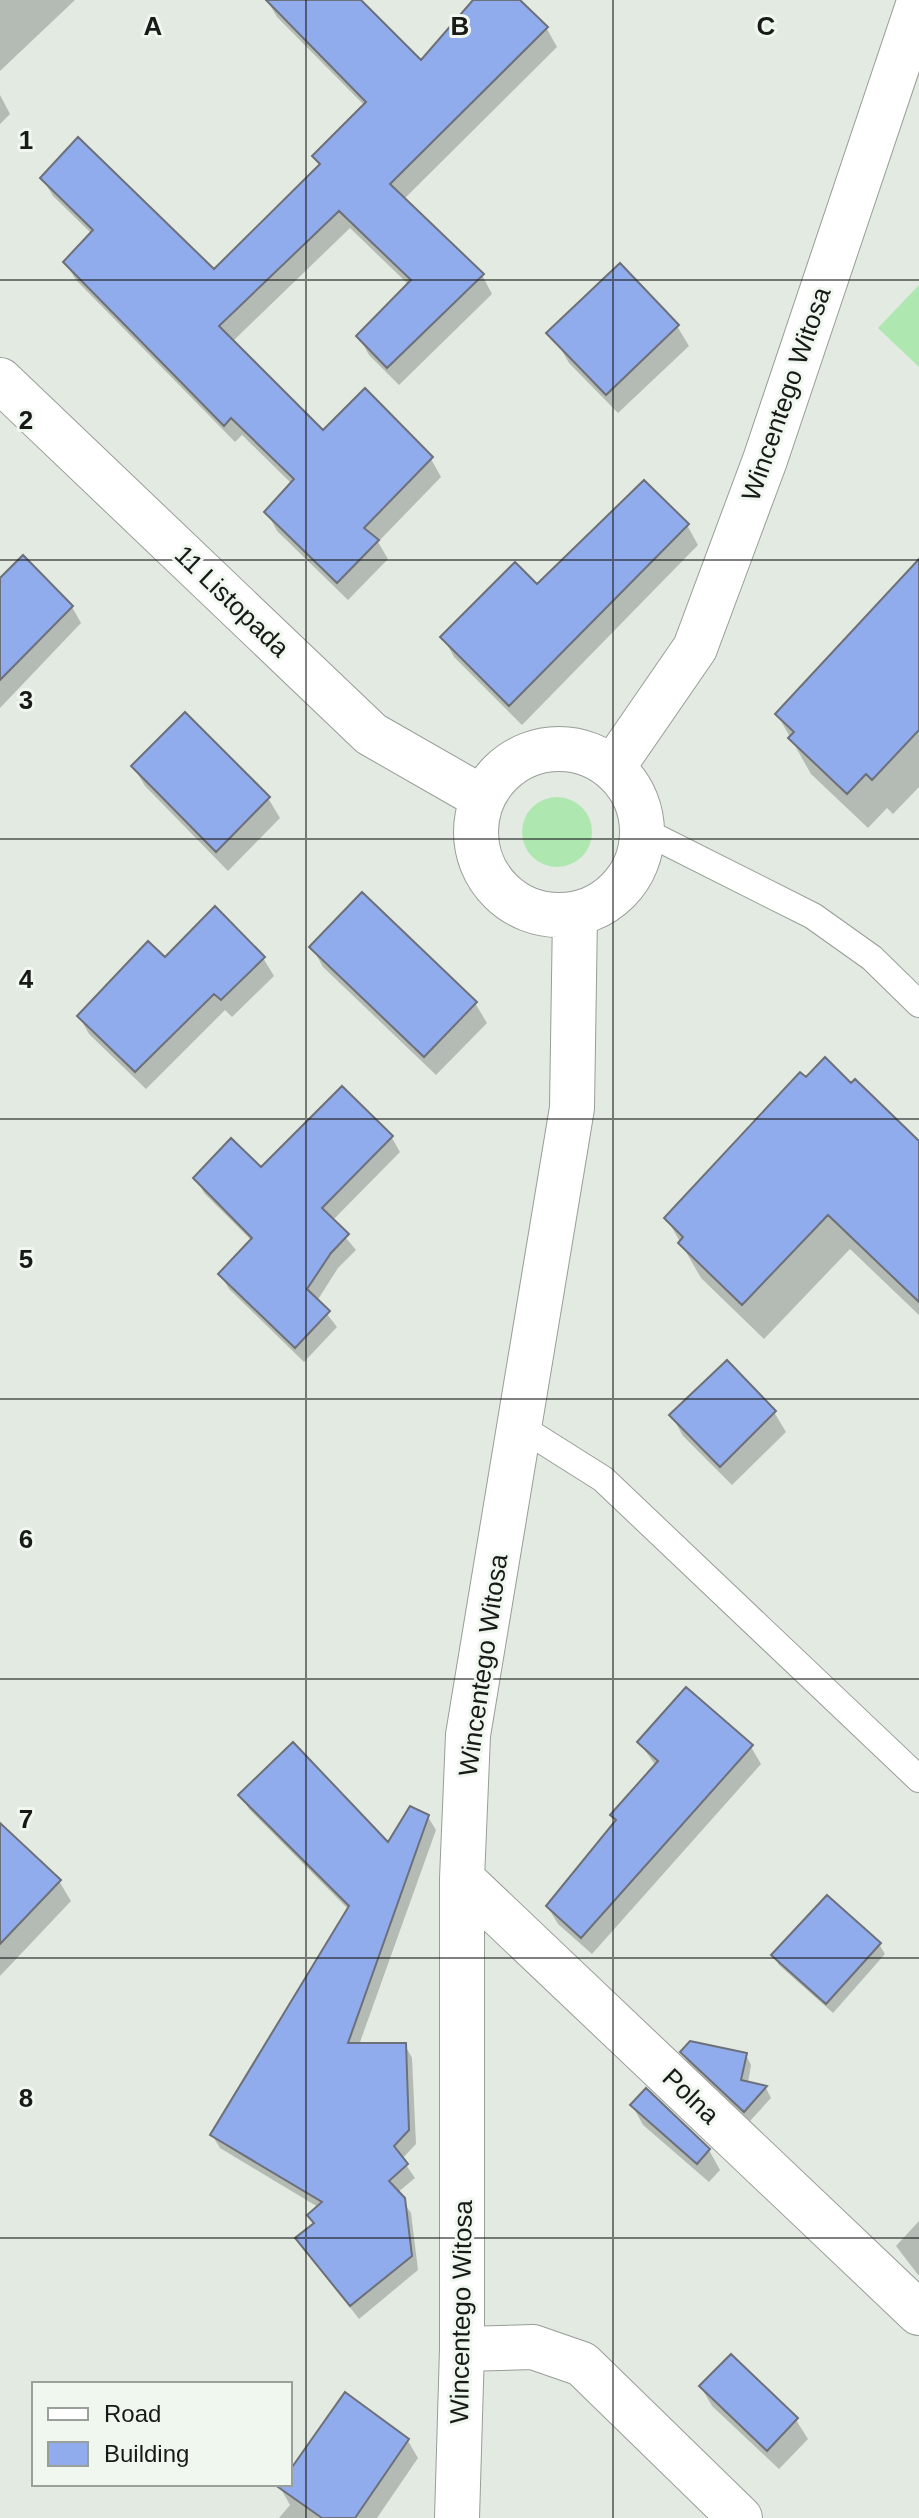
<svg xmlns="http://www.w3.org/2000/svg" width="919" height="2518" viewBox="0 0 919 2518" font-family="Arial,sans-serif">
	<rect width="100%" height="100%" fill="#e2eae2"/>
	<path fill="#afe7b1" d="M919,285V367L878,328Z
		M522 832a35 35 0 1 1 70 0a35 35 0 1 1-70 0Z"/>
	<path fill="#0003" d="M0,0H75L0,71Z
		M267,0H358L421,63L476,0H517L547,29L557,47L403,200L482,275L492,294L399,385L369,355L359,337L409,285L350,228L232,342L323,433L431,459L441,477L378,542L388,559L348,600L277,531L267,512L292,484L242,435L235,442L76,280L65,262L92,234L53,196L42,178L214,271L320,167L314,156L365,106L277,17Z
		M0,95L10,114L0,124Z
		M677,326L689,346L618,413L569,363L557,342Z
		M687,525L698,545L522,725L454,657L443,637L537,586Z
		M919,573V787L893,814L887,808L868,828L811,774L777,714Z
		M0,581L72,607L81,623L0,708Z
		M133,766L268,798L280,818L228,871L145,786Z
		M312,947L475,1003L487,1023L436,1075L323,967Z
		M263,958L274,976L232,1017L225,1010L146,1089L89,1034L79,1016L165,960Z
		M342,1088L392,1138L400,1152L332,1221L356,1250L338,1268L317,1301L337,1327L304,1362L229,1289L220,1274L252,1241L204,1193L196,1178L261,1170Z
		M919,1143V1315L850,1249L764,1339L701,1278L667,1219Z
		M774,1412L786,1432L732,1485L683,1436L672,1416Z
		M639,1742L751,1747L761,1764L592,1954L558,1924L548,1907L617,1822L613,1815L656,1766Z
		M241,1795L388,1846L428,1817L436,1830L359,2045H405L412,2058L416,2144L402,2159L415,2178L397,2193L411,2213L418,2270L359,2319L297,2238L315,2225L309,2216L318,2207L220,2148L212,2135L349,1910L249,1809Z
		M0,1853L59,1881L71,1901L0,1976Z
		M879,1944L885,1954L833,2013L779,1965L773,1955Z
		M682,2052L746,2055L751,2065L748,2083L766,2088L771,2098L750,2121L688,2062Z
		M632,2105L709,2150L720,2170L709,2182L643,2125Z
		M919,2221V2276L896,2246Z
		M701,2387L796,2420L808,2439L779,2469L712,2406Z
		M408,2441L418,2458L377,2518H279L290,2505L280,2487L290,2484V2474Z"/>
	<path fill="#90aced" stroke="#6d7078" stroke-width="2" d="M266,0H361L421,60L473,0H520L548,27L390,184L484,274L387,368L356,336L411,280L339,211L219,326L323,430L365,388L433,457L364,528L379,540L337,583L264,512L294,479L231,418L224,426L63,262L93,230L40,178L78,137L214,269L320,164L312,156L366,102Z
		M620,263L679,325L606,395L546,333Z
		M644,480L689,524L509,706L440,637L515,562L537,584Z
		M23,555L73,606L0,680V578Z
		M919,559V730L872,780L866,774L847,794L788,738L794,732L775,714Z
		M185,712L270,797L216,852L131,766Z
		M362,892L477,1002L424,1057L309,947Z
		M215,906L265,957L221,1000L214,994L135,1072L77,1016L148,941L165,957Z
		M825,1057L851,1083L855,1079L919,1141V1302L828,1215L742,1305L678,1243L683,1237L664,1218L800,1072L806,1077Z
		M342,1086L393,1136L322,1208L349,1234L331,1253L307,1289L330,1311L295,1348L218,1274L252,1238L193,1178L231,1138L261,1167Z
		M727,1360L776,1411L720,1467L669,1415Z
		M686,1687L753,1745L581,1938L546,1906L616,1820L610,1815L658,1761L637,1742Z
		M293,1742L388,1842L410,1806L429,1815L348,2043H406L409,2130L394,2146L408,2164L389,2181L405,2198L412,2256L350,2306L295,2238L314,2223L307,2215L322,2202L210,2135L349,1906L238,1795Z
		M0,1823L61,1880L0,1944Z
		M827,1895L881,1943L826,2004L771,1955Z
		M690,2041L747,2053L741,2080L767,2086L744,2112L680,2052Z
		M646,2088L710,2149L697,2164L630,2105Z
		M731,2354L798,2418L767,2451L699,2386Z
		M345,2392L409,2439L355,2518H322L278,2487L290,2484V2470Z"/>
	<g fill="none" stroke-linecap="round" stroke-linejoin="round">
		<g stroke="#979e97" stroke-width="28">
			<path id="service" d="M644,831L813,916L872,958L919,1004
				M519,1426L603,1479L919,1779"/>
		</g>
		<g stroke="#979e97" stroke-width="46">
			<path id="minor" d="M0,380L371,734L481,797
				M476 832a83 83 0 1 1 166 0a83 83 0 1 1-166 0Z
				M613,767L695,648L765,460L919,2
				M462,1879L919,2313
				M462,2349L533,2347L582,2364L740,2518
				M457,2518L462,2349V1879L468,1735L572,1108L575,915"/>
		</g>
		<use href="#service" stroke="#fff" stroke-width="26"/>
		<use href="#minor" stroke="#fff" stroke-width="44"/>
	</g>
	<path fill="none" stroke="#181a18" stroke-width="2" stroke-opacity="0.55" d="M306,0V2518M613,0V2518M0,280H919M0,560H919M0,839H919M0,1119H919M0,1399H919M0,1679H919M0,1958H919M0,2238H919"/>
	<g text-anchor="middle" stroke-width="6" stroke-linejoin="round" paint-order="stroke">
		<g font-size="26" fill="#181a18" stroke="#eff7ef">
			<text transform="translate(786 394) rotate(-71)" y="9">Wincentego Witosa</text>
			<text transform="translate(232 601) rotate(44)" y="9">11 Listopada</text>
			<text transform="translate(483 1665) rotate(-82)" y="9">Wincentego Witosa</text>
			<text transform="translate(691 2096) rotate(44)" y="9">Polna</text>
			<text transform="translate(461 2312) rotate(-89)" y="9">Wincentego Witosa</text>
		</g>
	</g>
	<g font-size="26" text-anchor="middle" font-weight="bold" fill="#181a18" stroke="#eff7ef" stroke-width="6" stroke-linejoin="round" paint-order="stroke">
		<text x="153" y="35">A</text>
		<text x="460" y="35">B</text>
		<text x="766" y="35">C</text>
		<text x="26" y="149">1</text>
		<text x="26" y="429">2</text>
		<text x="26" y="709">3</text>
		<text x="26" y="988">4</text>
		<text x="26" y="1268">5</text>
		<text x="26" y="1548">6</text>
		<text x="26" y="1828">7</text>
		<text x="26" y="2107">8</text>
	</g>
	<rect x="32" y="2382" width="260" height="104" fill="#eff7ef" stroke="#999f99" stroke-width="2"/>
	<rect x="48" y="2408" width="40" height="12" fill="#ffffff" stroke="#999f99" stroke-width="2"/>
	<text x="104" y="2422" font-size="24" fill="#181a18">Road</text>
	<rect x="48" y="2442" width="40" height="24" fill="#90aced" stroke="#999f99" stroke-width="2"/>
	<text x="104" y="2462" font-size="24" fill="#181a18">Building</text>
</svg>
